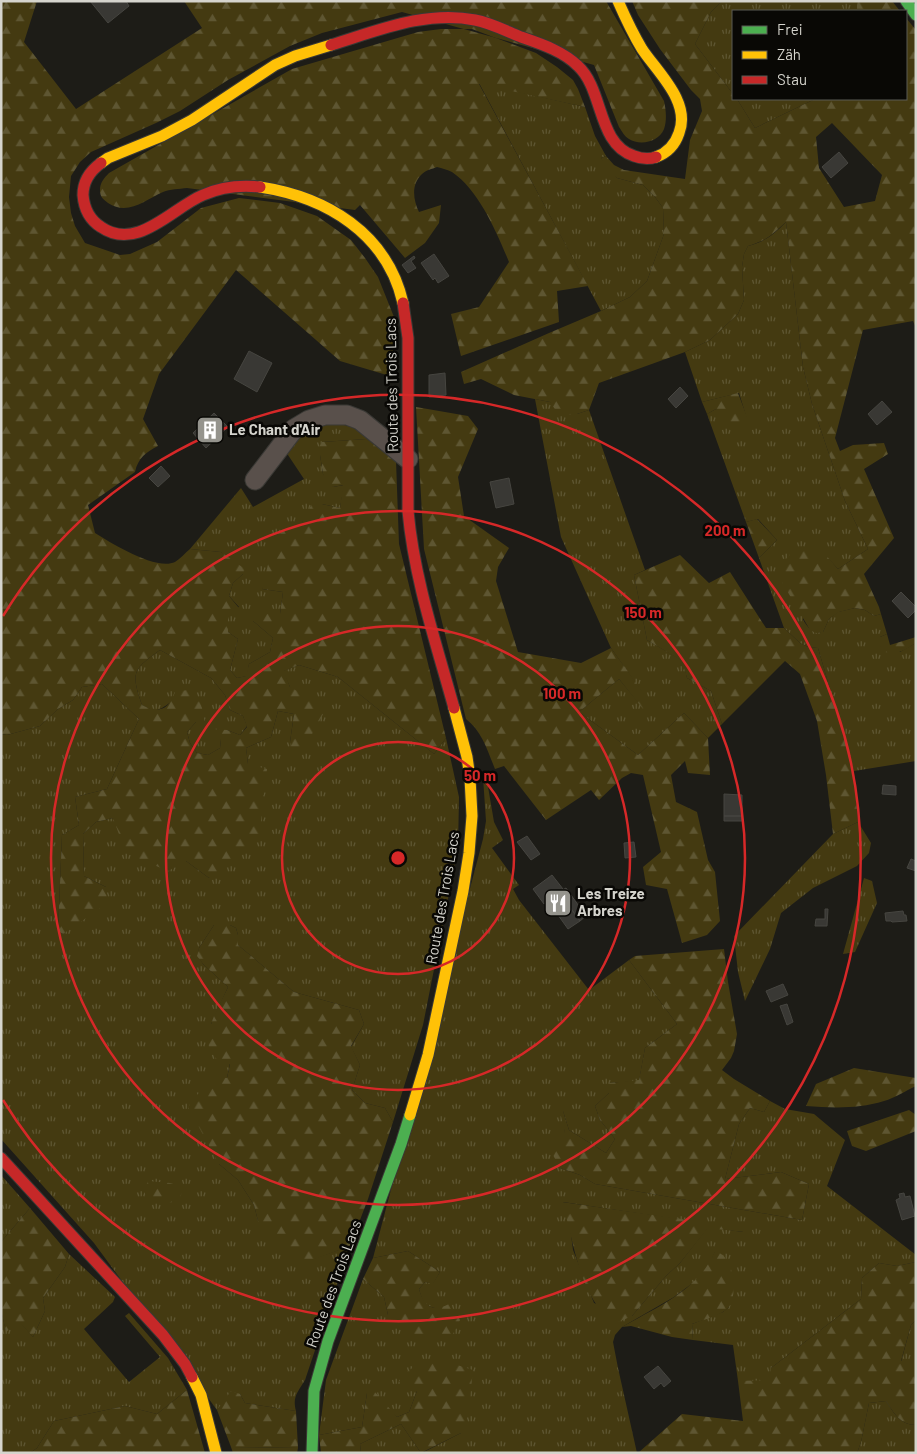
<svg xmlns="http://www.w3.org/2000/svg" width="917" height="1454" viewBox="0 0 917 1454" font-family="Barlow,sans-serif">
	<defs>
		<pattern id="grass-tufts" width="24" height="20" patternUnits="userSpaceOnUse" patternTransform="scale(1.25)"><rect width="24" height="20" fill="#443a11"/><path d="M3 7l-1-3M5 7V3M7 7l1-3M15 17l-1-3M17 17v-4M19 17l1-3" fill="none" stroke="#5e5632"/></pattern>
		<pattern id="forest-firs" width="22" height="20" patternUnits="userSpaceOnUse" patternTransform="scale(1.25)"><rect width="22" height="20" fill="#443a11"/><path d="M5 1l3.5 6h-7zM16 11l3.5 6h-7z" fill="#5e5632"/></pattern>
	</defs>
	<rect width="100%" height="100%" fill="#1d1c17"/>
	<path fill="url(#grass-tufts)" fill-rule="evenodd" d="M722,1H857V11H733V94L695,44L711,12Z
		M479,83L585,107L595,136L606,156L601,158L617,178L643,185L655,197L663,208L664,234L647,281L630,297L601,311Z
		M737,99H815L755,128Z
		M786,222L803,367L812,404L845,501L868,549L838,569C828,558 821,549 806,547L803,620C809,629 812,633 823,632L829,619L838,612L855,608L865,610L874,616L881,614L887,634L880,637V646L900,652L916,643V761L854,771L818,648L808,647L800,643L784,628L759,558L777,540L758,519L746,522L707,414L716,409L748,422L739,393L702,402L685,352L710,340L738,314L744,300L742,267L744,254L748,246C766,241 773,235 786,222Z
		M535,399L550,402L577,414L589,410L645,570L634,575L647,640L683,661L687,678L711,691L722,724L708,738L684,713L638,755L579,712L619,679L643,708L649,702L611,648L561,537Z
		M326,424C346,424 353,425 367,439L322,442L320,455L323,474L333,487L344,485L340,508L322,504L302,522L262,589L283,592L280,614L253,621L273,638L270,652L249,664L247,676L237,678L230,670L238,639L228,632V612L239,607L229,596L233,583L243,574L221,552L190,549L241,488L253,507L304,479L286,452L306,430Z
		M160,650L211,678L225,695L230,710L243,716L247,726L240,735L227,730L221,739L220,748L208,755L197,753L190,743L187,732L196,722H205L171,702C158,711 156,713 142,705C131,673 132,670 160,650Z
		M299,665L338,677L434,754L446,738L459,797L458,848L423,1025L393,1122L385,1108L365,1103L352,1090L360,1065L351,1047L364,1024L359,1010L294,992L238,945V935L236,928L230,925H214L199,948L198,956L203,964L228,987L211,1024L230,1063L227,1078L219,1164L238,1180L254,1205L258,1221L300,1214L299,1264L350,1246L305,1380C298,1392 292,1397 296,1411L245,1403L240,1394L217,1410L94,1243L1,1139V734L7,735L40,726L58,709L73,700L82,687L102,684L139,719L107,789L75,797L79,825L62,835L58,931L63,934L106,887L84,876L83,834L96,822L113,818L186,861L209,878L248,764L246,748L271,737L278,711L294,714L290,742L304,749L290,687L283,671Z
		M486,775L494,822L503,840L492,848L519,885L513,889L519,900L589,990L629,960L677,1024L645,1048L639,1081L609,1083V1093L595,1106L600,1120L615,1139L606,1153L569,1130L563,1111L565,1133L560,1168L580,1175L595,1184L802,1220L809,1184L781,1172L725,1179L739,1124L750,1108L764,1112L770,1101L785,1109L814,1114L845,1140L827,1186L916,1255V1262L897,1266L879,1263L862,1278L861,1299L771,1368V1381H738L733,1345L693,1340L692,1324L723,1312L729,1307L715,1252L710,1263L698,1279L674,1297L622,1327L615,1335L613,1342L618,1368L637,1453H422L461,1433L417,1391L409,1412L397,1417L367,1393L362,1427L319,1435L326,1380L363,1279L384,1297L388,1315L441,1309C426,1307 423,1304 419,1289L425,1282L433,1283L440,1272L408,1251L373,1258L483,839L486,821L483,777ZM563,1202L744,1229L743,1232L708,1227L680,1263L666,1276L632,1316L594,1303L573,1250L570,1227Z
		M858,822L871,843L869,853L857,866L813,888L781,913L770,949L745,1001L738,972L734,936L833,834Z
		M864,878L872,881L877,903L855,952L843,954Z
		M1,1175L30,1208L1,1242Z
		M69,1254L115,1297L113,1302L84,1329L129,1382L160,1357L125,1316L129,1313L168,1358L187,1390L157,1414L125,1406L54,1421L37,1448L30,1453H5L1,1450V1310L6,1331L19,1321L33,1337L45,1311L43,1298L65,1267Z
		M916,1320V1361L901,1362L911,1325Z
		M886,1401C894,1413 900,1425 916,1425V1453H857L861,1442L869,1403Z
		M401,1424L421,1453H361L360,1444Z
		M231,1447L298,1448L297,1453H233Z"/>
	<path fill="url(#forest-firs)" fill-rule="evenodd" d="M1,1H37L24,42L76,109L202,28L184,1H606L664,101C666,110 667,120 664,129C659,142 640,146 629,139C624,136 622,131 619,127L594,65L402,12L322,33L290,46L228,80L180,111L156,123L91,152L80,162L71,176L69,197L71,213L75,226L85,243L120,255L130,254L157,242L201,208L239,198L280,203L317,216L351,240L365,258L378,277L394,317L395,334L390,376L340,361L236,270L159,374L143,419L158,446C146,452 138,458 135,472L88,505L95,533C111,543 156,571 175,562C180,559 185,553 190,549L221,552L245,569L243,574L233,583L229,596L239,608L228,613V632L238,639L230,670L237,678L246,676L249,664L270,652L273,638L253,621L254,614H280L283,592L262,589L274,540L290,523L302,522L312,504H322L340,508L343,485L333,487L327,485L323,474L320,455L317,451L322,442L367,439L396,461L399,544L446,738L434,754L338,677L299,665L284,671L290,687L327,707L304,749L295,753L290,742L294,714L278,711L271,737L246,748L248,764L267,769L259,839L209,878L186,861L168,871L126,853L113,818L96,822L83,834L84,876L106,887L107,898L102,907L63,934L58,931L62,835L79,825L75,797L107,789L139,719L102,684L82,687L73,700L58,709L40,726L7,735L1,734ZM160,650L211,678L225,695L230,710L243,716L247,727L240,735L227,730L212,729L208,733L221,739L220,748L208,755L197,753L190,743L187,732L196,722L205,723C202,706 202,699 187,690L175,692C169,710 158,714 142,705C131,673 132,670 160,650Z
		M632,1H722L711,12L695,44L733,94V99H737L755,128L815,99H906V18L916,30V328L913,321L863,330L835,438L840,451L853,445L884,443L888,454L864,469L894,538L864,574L879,607L881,614L874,616L865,610L855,608L839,612L829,619L823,632L816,633L810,630L779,577C781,561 796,542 814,548C825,552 831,561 838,569L868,549L845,501L812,404L803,367L786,222C770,236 768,240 748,246L744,254L742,267L744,300L738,314L710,340L685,352L599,383L589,410L577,414L559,415L550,402L514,395L481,379L464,384L461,372L549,333L601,311L630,297L647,281L664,234L663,208L655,197L643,185L617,178L607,170L601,158L606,156L614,165L624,170L685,179L690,140L702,111L700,99L691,90L660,49L638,15ZM832,123L882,175L875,201L844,207L819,168L816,137Z
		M857,1H892L900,11H857Z
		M441,29H472L536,53L557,67L573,80L578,89L585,107L479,84L588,286L557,291L559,322L461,356L451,314L479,307L509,262C497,233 479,190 452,172C448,170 442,168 437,167C432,169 426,170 422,174C411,184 413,200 419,212L441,205L439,223L425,243L405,258L360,205L355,210L187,188C179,189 170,189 163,192C145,200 128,216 108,203C103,199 100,197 100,190C100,183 104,178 109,173L292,69L418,32Z
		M738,393L749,422L731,431L716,409L707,414L702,402Z
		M416,407L468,416L478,429L458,477L464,516L509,548L498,567L496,581L518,652L581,663L611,648L650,702L643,709L619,679L579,712L638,755L684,713L708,738L710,775L688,773L685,761L671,775L676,802L697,812L708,860L715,872L720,921L707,935L682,943L667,889L646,885L643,867L661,852L643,775L631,773L622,778L599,800L591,790L546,820L504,766L495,769C488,752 482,731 466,719L424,549Z
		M757,519L777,540L759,558L746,522Z
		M680,555L709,583L730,572L766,628H784L800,643L808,647L818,648L854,771L858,822L833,834L826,775L817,721L800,674L785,661L722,724L711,691L687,678L682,661L647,640L634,575Z
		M887,634L890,645L916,637V643C903,651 897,656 882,651L880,646V637Z
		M221,924L230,925L236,928L238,935V945L294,992L359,1010L364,1024L351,1046L360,1065L352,1090L365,1103L385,1108L393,1122L368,1199L350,1246L299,1265L292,1251L258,1221L254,1205L238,1180L219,1164L188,1107L211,1077L227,1078L230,1064L218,1061C215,1057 211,1052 209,1047C204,1029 221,1003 228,987L203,964L197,956L199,948L214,925Z
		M724,949L728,982L737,1034L734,1051L731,1058L722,1070L734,1079L770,1101L764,1112L750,1108L739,1124L725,1179L781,1172L809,1184L802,1220L595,1184L580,1175L560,1168L553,1155L550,1138L565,1133L560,1112L563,1111L569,1130L606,1153L615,1139L600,1120L595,1106L609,1093V1083L639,1080L645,1048L677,1024L629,960L635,956Z
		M854,1068L916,1078V1086C905,1091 895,1098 884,1101C858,1109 833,1108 806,1106L816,1084Z
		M909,1110L916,1115V1131L866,1151L852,1146L847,1131Z
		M148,1181L170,1183L180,1186L182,1191L180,1199C172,1204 156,1205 148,1198C147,1198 144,1192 144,1191Z
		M562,1202L745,1228L744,1232L708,1228L680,1263L666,1276L632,1316L616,1323C609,1317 599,1309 594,1301C576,1272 572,1234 562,1202Z
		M30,1208L69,1254L65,1267L43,1298L45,1311L33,1337L19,1322L6,1332L1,1310V1242Z
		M408,1251L440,1272L433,1284L425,1282L419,1289C424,1306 432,1313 449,1304L460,1320L452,1336L420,1339L399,1326L388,1315L384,1297L363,1279L373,1258Z
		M715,1251C720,1253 724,1255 727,1260C734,1270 737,1299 728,1308C721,1316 702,1320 692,1324L693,1340L672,1337L631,1326L622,1327C657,1307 699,1290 715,1251Z
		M916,1262V1320L911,1325L901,1361H916V1425C900,1425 894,1413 886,1401L869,1403L861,1442L857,1453H638L682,1414L743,1421L738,1381L771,1380V1368L861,1299L862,1278L879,1263L897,1266Z
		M438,1359L473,1370L468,1415L461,1433L421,1453L401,1424L360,1444L361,1453H321L319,1435L362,1427L367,1393L374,1391L397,1417L409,1412L417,1391L399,1382C406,1368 423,1362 438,1359Z
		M187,1390L205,1453H30L37,1448L54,1421L125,1406L157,1414Z
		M231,1391L240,1394L245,1403L296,1411L298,1448L231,1447L217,1410Z"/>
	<path fill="#393834" stroke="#464540" d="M90,1H126L129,6L108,23Z
		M839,152L848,163L831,178L822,167Z
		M434,254L449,276L438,283L435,278L433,280L421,263Z
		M414,256L415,258L411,261L416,268L408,273L402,265Z
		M249,351L272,363L257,392L234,379Z
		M445,373L446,395L429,397V375Z
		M680,387L688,396L676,408L668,399Z
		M882,401L892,412L877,425L868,414Z
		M214,413L228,427L206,448L193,433Z
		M161,466L170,476L158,487L149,478Z
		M509,478L514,504L496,508L490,482Z
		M901,592L916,607V610L908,618L892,601Z
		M883,785L896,786V795L882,794Z
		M724,794L742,795V816H724Z
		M724,816H742V821H724Z
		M527,836L540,854L531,860L517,842Z
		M634,842L636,857L625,858L624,843Z
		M911,859L916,861V871L907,868Z
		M552,875L563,889L559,892L580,921L568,929L548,901L544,904L533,889Z
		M566,888L586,916L580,921L559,892Z
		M825,909H828L827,926H815L816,919H825Z
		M903,911L904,915H906L907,921L892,922L891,921H886L885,913Z
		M783,984L788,995L771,1002L766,991Z
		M787,1004L793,1022L787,1025L780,1006Z
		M904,1193L905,1197L910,1196L915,1216L902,1220L896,1200L900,1198L899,1194Z
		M658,1366L671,1381L664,1387L661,1383L654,1389L644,1377Z"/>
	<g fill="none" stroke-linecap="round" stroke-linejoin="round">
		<g stroke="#3a3935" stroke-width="21">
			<path id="street" d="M255,480L294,429L309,420L325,415H347L360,420L408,459"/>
		</g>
		<g stroke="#3a3935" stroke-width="13">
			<path id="fast" d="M906,1L916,15
				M312,1453L314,1391L328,1341L401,1144L410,1115"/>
		</g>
		<g stroke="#3a3935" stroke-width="13">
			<path id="slow" d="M618,1C625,17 633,34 642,49C658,73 691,102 679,133C675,145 667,153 656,157
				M101,163L108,158L162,136L192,120L275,65L295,56L331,45
				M260,187C326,197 387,233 403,303
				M410,1115L428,1055L463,891L469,853L472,816L470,778L467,757L454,708
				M192,1377L201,1395L216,1453"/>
		</g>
		<g stroke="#3a3935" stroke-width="13">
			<path id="jam" d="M331,45C377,31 426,10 475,20C491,23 506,31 521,37C541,44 563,51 578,66C604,90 597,144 634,156C642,159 648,160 656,157
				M101,163C90,171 83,181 83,195C84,208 90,220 101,227C137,252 172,208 203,195C221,187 241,185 260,187
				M403,303L408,338V511C414,578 436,643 454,708
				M1,1158L163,1335L185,1364L192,1377"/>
		</g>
		<use href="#street" stroke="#59504b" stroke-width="19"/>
		<use href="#fast" stroke="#4caf50" stroke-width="11"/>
		<use href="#slow" stroke="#ffc107" stroke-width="11"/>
		<use href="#jam" stroke="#c62828" stroke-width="11"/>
	</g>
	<g fill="none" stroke="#d62828" stroke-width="2.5">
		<circle cx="398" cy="858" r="116"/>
		<circle cx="398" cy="858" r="232"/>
		<circle cx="398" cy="858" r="347"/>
		<path d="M3 616A463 463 0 1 1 3 1100"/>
	</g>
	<defs>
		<g id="building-square" transform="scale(1.4375)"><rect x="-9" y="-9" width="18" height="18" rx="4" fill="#95948d" stroke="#090805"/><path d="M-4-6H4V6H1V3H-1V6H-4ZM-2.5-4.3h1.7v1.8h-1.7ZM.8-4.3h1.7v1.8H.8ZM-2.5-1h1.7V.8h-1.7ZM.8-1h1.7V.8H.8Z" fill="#fff"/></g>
		<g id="restaurant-square" transform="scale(1.4375)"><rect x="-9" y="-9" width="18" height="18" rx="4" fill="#95948d" stroke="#090805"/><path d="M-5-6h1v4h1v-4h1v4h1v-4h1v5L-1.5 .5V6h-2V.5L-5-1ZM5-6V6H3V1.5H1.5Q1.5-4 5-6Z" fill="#fff"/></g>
	</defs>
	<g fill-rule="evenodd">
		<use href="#building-square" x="210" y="430"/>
		<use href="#restaurant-square" x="558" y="903"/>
	</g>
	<g text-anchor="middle" stroke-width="5" stroke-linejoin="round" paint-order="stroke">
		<g font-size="15" fill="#d5d4cd" stroke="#090805">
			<text transform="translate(392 385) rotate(-91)" y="5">Route des Trois Lacs</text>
			<text transform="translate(443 898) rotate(-80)" y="5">Route des Trois Lacs</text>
			<text transform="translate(334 1284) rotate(-70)" y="5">Route des Trois Lacs</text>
		</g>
		<g font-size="15" font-weight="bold" fill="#d5d4cd" stroke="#090805" text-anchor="start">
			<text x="229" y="435">Le Chant d'Air</text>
			<text x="577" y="899">Les Treize<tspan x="577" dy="17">Arbres</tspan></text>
		</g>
	</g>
	<circle cx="398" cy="858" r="8" fill="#d62828" stroke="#090805" stroke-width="2.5"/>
	<g font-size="15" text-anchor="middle" font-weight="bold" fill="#d62828" stroke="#090805" stroke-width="5" stroke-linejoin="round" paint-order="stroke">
		<text x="725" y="536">200 m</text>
		<text x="643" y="618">150 m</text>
		<text x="562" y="699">100 m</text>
		<text x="480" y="781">50 m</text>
	</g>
	<rect width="917" height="1454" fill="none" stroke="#d5d4cd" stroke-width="5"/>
	<rect x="732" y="10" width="175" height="90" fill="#090805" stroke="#5b5a55"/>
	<rect x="742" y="26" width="25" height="8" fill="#4caf50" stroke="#5b5a55"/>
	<text x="777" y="35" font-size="15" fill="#d5d4cd">Frei</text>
	<rect x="742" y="51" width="25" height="8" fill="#ffc107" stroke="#5b5a55"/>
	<text x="777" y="60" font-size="15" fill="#d5d4cd">Zäh</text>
	<rect x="742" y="76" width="25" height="8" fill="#c62828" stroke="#5b5a55"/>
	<text x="777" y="85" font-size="15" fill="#d5d4cd">Stau</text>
</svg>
